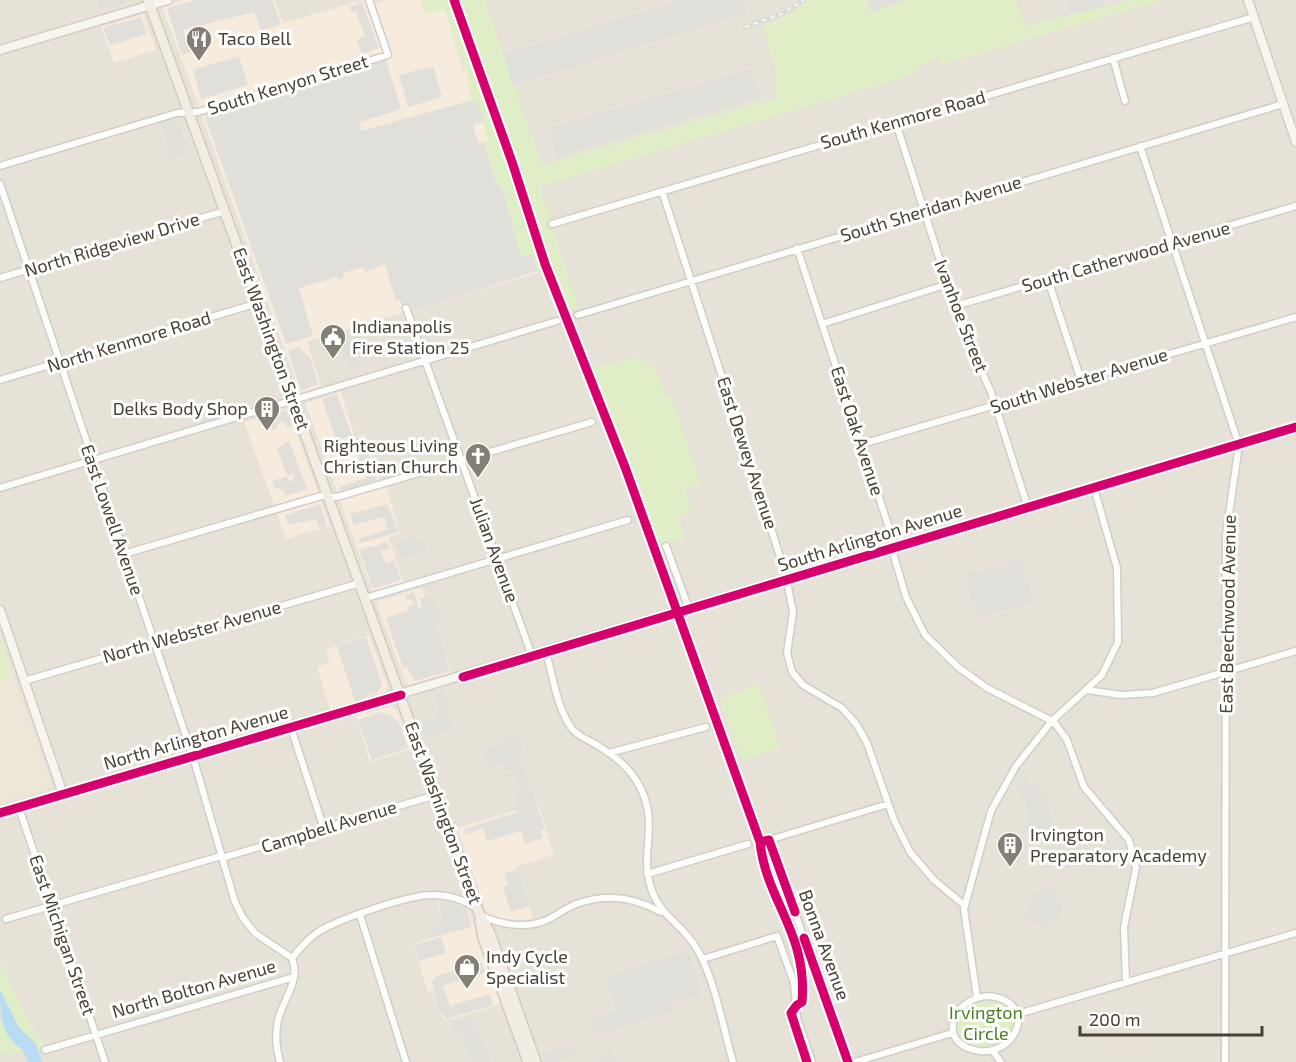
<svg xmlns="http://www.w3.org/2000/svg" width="1296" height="1062" viewBox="0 0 1296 1062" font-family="'Exo 2',sans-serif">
	<rect width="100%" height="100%" fill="#f2f0ea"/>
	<path fill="#e7e2d7" d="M0,0H1296V1062H0Z"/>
	<path fill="#f6ebdc" d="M184,0H274L283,23L364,0L383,52L199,107L162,7Z
		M386,0H421L445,9L463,70H466L471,84L468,85L472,99H476L483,122L489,140L484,142L538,273L307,341L321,386L300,393L202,117L392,57L375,3Z
		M143,14L156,50L114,63L101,27Z
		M341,392L355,437L365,434L380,481L338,494L305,403Z
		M287,409L318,492L274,505L244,422Z
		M387,487L400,534L389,537L403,582L372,591L340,500Z
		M321,501L330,526L286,539L277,514Z
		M422,588L452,673L409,685L405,681L376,602Z
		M369,635L388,688L383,693L330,710L317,667L326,664L329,660L326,649Z
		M390,707L396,710L399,715L411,749L370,762L356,716Z
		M538,804L554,855L517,866L534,920L515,921L502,919L487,913L457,828Z
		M437,900L468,909L502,1004L445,1021L439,1011L433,991L428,992L413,944L435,937L432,926L442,922Z"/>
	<path fill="#eee7d9" d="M0,635L53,788L0,804Z"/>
	<path fill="#e0eec8" d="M421,0H452L552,289L549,290L541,271H538L532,254L521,258L503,190L495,181L484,142L488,140L476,99H472L468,84L470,83L466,70H464L445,9L426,14Z
		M457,0H484L542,165L777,98L775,67L763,27L793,12L807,0H1015L1025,26L1131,0H1162L944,64L939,57L917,68L912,75L540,186L578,308L569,312Z
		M641,357L645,365L654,366L666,396L672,397L700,482L685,489L691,512L678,516L685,538L663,545L666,571L680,603L674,602L589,369Z
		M0,632L11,675L5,681L0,679Z
		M758,684L781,747L742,761L719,699Z
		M0,961L28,1022L45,1044L39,1050L19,1027L0,990Z
		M993,1000L1011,1007L1016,1022C1006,1046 972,1060 955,1032C956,1011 973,1000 993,1000Z
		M0,1020L14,1043L24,1049L18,1054L0,1053Z"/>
	<path fill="#e1dfda" d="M98,0H127L128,2L101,10Z
		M195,0H272L281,24L261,31L254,12L183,30L186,41L191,39L195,51L182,55L167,8Z
		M682,0H743L747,13L512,85L504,54Z
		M868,0H903L872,13Z
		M1066,0H1102L1103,6L1071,15Z
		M362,2L379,48L362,54L357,40L365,36L356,12L352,13L349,7Z
		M141,17L147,34L110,45L103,28Z
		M239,56L248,85L201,99L193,70Z
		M386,60L401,109L360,122L361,131L476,99L484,121L473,125L478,143L484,142L495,181L503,190L521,257L532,254L538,271L404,313L400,300L396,301L385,264L365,272L363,267L343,273L344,278L338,280L337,277L299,288L313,336L286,344L205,117Z
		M433,66L442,97L408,107L399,75Z
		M752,69L760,97L557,156L549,128Z
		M177,121L188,152L170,159L168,154L171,152L162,127Z
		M347,330L359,365L350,368L341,345L324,351L320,340Z
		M299,347L310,358L318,384L301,391L288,351Z
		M337,394L352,436L336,440L322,399Z
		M287,410L292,425L287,427L284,422L276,424L277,428L272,430L267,416Z
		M363,436L377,480L341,492L340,487L366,478L353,439Z
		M289,441L307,489L285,496L284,491L274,487L272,481L287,476L289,482L294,479V473L287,475L277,449Z
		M320,504L327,526L319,528L316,519L289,525L285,515Z
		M387,504L399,532L360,543L358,539L387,530L384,517L354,525L350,514Z
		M415,536L417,542L423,540L427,550L402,558L394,544Z
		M388,542L390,548L381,551L386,563L394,560L401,580L373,589L359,550Z
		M1020,558L1033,602L978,617L964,575L1002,567V563Z
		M414,592L419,609L422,608L420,599L432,595L440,620L435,622L450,671L415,681L407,667L403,668L386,618L408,611L407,607L413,605L412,599L407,600L406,595Z
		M366,637L382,684L377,693L355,701L337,646Z
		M443,692L453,726L451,729L425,737L421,726L441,716L435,695Z
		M381,712L392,716L399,722L408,748L372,760L358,720Z
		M517,733L522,752L518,753L545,829L541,831L543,838L525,843L521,831L487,841L483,829L466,834L464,829L518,812L514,798L521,796L512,770L505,771L502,762L488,767L481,750L507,743L506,736Z
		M1023,777L1030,787L1035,783L1045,801L1052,820L1046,845L1036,844L1031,840L1032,833H1026L1029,813L1026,799L1015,787Z
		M518,869L529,906L511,912L503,887L508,885L504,873Z
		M1043,888L1059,891L1057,900L1063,902L1057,922L1051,921L1050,927L1024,920L1032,894L1040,892Z
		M439,901L466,908L472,927L435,937L432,926L442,922Z
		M441,937L446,953L419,961L414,945Z
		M688,951L701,994L672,1003L674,1011L595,1035L593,1028L595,1017L617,1011L607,976Z
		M482,962L485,973L443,986L450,1006L490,994L493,1005L447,1019L439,1011L432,981L437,976Z
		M470,1016L474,1028L455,1034L451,1022Z
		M479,1030L490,1062H471L462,1035Z
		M574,1044L577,1054L558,1060V1062H546L543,1053Z
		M610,1045L615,1062H603L601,1056Z"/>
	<path fill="#b7dcf3" d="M0,990L19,1027L36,1044L42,1062H36C31,1052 22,1051 15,1044C0,1030 0,1009 0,990Z"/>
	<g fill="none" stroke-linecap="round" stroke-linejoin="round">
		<path stroke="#b7dcf3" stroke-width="10" d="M24,1042L34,1062"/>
		<g stroke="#d0cec8" stroke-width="9">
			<path id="street" d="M1113,58L1125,101
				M896,123L960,323L991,392L1028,508
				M1140,146L1239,445L1226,535L1225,1062
				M0,166L177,113L198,112L388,55L369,0
				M0,184L193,757L235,902L243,918L256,934L292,958
				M662,191L785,572L793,612L787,653L792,672L803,685L842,708L857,725L867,743L894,820L910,852L934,880L964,905
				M552,224L1254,17
				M797,248L891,534L894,556L906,597L925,635L958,667L987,688L1054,722L1067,740L1084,787L1129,840L1136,868L1124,927L1126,982
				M0,278L225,211
				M1048,280L1081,380
				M955,306L1296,206
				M406,308L532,656
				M578,315L1283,104
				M822,324L948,284
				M0,380L258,303
				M862,444L1296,317
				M0,488L557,321
				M666,546L689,609
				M124,554L321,496L337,497L592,422
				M366,598L628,520
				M546,652C553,676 557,710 573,730C581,738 591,741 600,747C615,756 630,769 639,785C660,824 639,852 651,888C661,918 682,923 697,949C715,980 723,1027 733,1062
				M24,681L360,583
				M1087,690L1121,695L1153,693L1296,651
				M291,728L324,829
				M609,753L706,727
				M19,808L105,1062
				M222,858L436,795
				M647,874L748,844
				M360,915L406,1062
				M480,915C501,925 526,929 547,920C557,915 566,908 576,904C605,893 634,897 661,912
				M6,919L221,856
				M292,958C300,948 308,939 318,932C339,919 408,895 432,895C447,895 463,899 476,908
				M703,959L777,936L794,983L797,1018L812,1062
				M989,996C1038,1001 1018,1055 980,1051C935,1046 951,997 989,996Z
				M977,997L964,909L991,811L1016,766L1052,721L1102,675L1118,642L1117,568L1094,488
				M1018,1014L1296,933
				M45,1050L294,977
				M992,1050L1001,1062
				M280,1062C276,1048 275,1034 278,1020C283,999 301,981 292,958
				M848,1062L769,840L888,804
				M855,1062L952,1033"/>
		</g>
		<g stroke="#d4cec2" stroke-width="11">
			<path id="secondary" d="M1248,0L1296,142
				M0,50L168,0
				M0,610L63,794
				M0,813L1296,427"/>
		</g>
		<g stroke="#d6ccb6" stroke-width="12">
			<path id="primary" d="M148,0L478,911L490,933L536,1062
				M480,920L483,938L528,1062"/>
		</g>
		<use href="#street" stroke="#fdfdfc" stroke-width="6"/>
		<use href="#secondary" stroke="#f7f5ef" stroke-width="8"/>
		<use href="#primary" stroke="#f1ede4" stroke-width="9"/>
		<g stroke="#d9d9d8" stroke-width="4">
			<path id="rail" d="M745,27L782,14L804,0"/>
		</g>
		<use href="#rail" stroke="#fff" stroke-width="1.5" stroke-dasharray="4.5" stroke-linecap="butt"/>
		<g stroke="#fff" stroke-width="13">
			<path id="cycleway" d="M454,0L512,162L545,264L625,467L760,842C766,901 808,933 802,1002L797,1005L791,1013L807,1062
				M463,677L1296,427
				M0,813L401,695
				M760,842L769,840L795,912
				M804,938L848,1062"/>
		</g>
		<use href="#cycleway" stroke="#d6006c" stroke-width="9"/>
	</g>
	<defs>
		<g id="restaurant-pin" transform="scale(1.35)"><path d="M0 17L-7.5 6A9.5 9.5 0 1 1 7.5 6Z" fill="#847e74" stroke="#fff"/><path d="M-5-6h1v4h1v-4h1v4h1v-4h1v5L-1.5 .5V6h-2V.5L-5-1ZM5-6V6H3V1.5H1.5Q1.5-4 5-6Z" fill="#fff"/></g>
		<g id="civic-pin" transform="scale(1.35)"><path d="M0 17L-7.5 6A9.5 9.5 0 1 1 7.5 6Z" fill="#847e74" stroke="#fff"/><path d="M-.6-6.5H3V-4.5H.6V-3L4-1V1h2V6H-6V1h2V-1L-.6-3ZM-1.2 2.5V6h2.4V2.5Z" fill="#fff"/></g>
		<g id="building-pin" transform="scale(1.35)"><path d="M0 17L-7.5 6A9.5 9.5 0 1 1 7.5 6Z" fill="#847e74" stroke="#fff"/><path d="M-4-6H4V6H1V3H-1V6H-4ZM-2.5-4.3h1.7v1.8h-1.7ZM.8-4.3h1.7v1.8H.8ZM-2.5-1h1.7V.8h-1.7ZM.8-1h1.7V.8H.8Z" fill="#fff"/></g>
		<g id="church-pin" transform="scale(1.35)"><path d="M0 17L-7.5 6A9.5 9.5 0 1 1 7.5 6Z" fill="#847e74" stroke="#fff"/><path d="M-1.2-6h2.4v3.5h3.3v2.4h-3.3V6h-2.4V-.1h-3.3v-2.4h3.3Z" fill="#fff"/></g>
		<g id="shop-pin" transform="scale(1.35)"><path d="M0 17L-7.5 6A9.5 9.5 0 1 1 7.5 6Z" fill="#847e74" stroke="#fff"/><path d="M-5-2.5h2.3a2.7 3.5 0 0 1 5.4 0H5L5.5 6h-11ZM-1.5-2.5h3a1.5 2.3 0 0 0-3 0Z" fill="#fff"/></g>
	</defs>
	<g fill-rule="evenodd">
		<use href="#restaurant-pin" x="199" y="39"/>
		<use href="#civic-pin" x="333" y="337"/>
		<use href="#building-pin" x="267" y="409"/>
		<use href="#church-pin" x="478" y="456"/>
		<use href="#building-pin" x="1010" y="845"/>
		<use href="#shop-pin" x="467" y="967"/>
	</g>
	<g text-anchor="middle" stroke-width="6" stroke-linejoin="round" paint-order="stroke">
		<g font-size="18" fill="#494135" stroke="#fff" text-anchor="start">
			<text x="218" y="45">Taco Bell</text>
			<text x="352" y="333">Indianapolis<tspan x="352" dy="21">Fire Station 25</tspan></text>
			<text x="248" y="415" text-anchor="end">Delks Body Shop</text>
			<text x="458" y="452" text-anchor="end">Righteous Living<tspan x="458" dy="21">Christian Church</tspan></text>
			<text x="1030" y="841">Irvington<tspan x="1030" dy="21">Preparatory Academy</tspan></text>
			<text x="486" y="963">Indy Cycle<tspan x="486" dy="21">Specialist</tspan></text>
		</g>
		<g font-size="18" fill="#494135" stroke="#fff">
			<text transform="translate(288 85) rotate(-17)" y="6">South Kenyon Street</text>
			<text transform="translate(903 120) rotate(-16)" y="6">South Kenmore Road</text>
			<text transform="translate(931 209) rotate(-17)" y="6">South Sheridan Avenue</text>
			<text transform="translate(112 245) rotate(-17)" y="6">North Ridgeview Drive</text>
			<text transform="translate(1126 257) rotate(-16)" y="6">South Catherwood Avenue</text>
			<text transform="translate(961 316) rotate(69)" y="6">Ivanhoe Street</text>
			<text transform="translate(271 339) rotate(70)" y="6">East Washington Street</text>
			<text transform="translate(129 342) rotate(-17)" y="6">North Kenmore Road</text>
			<text transform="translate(1079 381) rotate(-17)" y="6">South Webster Avenue</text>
			<text transform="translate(857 431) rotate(72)" y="6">East Oak Avenue</text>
			<text transform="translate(747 453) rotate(72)" y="6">East Dewey Avenue</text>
			<text transform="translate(112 520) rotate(71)" y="6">East Lowell Avenue</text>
			<text transform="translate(870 538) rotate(-17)" y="6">South Arlington Avenue</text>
			<text transform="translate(494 550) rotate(70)" y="6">Julian Avenue</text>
			<text transform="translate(1228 614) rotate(-89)" y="6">East Beechwood Avenue</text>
			<text transform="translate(192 632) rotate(-16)" y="6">North Webster Avenue</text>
			<text transform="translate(196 738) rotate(-16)" y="6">North Arlington Avenue</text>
			<text transform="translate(443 813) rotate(70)" y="6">East Washington Street</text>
			<text transform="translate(329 827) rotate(-17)" y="6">Campbell Avenue</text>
			<text transform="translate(62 935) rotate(71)" y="6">East Michigan Street</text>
			<text transform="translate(824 945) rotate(70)" y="6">Bonna Avenue</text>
			<text transform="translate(194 989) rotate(-16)" y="6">North Bolton Avenue</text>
		</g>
		<g font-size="18" fill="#488122" stroke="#fff">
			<text x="986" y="1019">Irvington<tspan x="986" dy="21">Circle</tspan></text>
		</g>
	</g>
	<path d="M1080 1026v9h182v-9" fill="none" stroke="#494135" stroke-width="3"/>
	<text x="1089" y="1026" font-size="18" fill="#494135" stroke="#ffffff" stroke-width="4.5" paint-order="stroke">200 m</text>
</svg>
